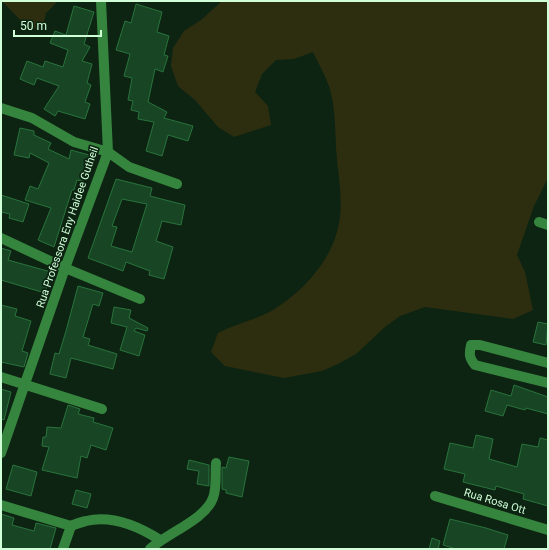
<svg xmlns="http://www.w3.org/2000/svg" width="549" height="550" viewBox="0 0 549 550" font-family="Roboto,sans-serif">
	<rect width="100%" height="100%" fill="#0d2412"/>
	<path fill="#2d2e10" d="M2,1H58L46,13L42,31L25,25Z
		M222,1H548V178L534,206L517,255L525,272L533,310L513,319L425,307L400,316L385,327L356,354L338,364L322,371L284,378L225,366L211,352L218,333C235,324 256,320 273,310C304,291 333,259 339,223C343,203 339,180 337,160C335,138 336,114 331,93C328,80 319,65 313,52L294,59L276,60L262,74L255,92L268,106L271,125L234,137L218,127L195,100L178,86L171,66L173,48L184,31L201,20Z"/>
	<path fill="#184624" stroke="#29733c" fill-rule="evenodd" d="M136,4L162,12L157,32L169,36L164,55L168,56L163,72L155,69L148,102L167,112L164,118L193,126L188,141L168,135L162,156L146,151L154,122L138,119L139,112L131,110L133,101L128,100L132,78L124,76L130,54L116,50L125,21L131,23Z
		M74,6L94,12L84,44L90,47L82,61L92,64L87,83L91,85L85,102L90,104L85,119L58,111L55,116L44,109L59,86L37,78L34,85L20,79L27,61L43,67L45,61L63,67L68,50L50,43L55,31L66,35Z
		M20,128L34,131V135L51,143L48,149L69,159L71,150L89,155L82,181L77,180L74,190H72L54,247L38,240L51,208L25,200L30,186L38,189L49,163L30,153L29,158L14,155Z
		M116,179L152,188L150,196L185,205L181,225L162,221L156,241L173,247L164,279L149,275L150,271L126,262L123,271L88,258ZM122,199L147,204L132,252L111,246L117,227L112,226Z
		M1,195L29,204L23,222L9,218L10,214L1,212Z
		M1,248L11,251L8,260L51,272L45,293L1,280Z
		M78,286L103,293L99,306L93,304L83,337L90,339L88,345L117,354L113,369L71,358L66,378L50,374L55,353L59,354L66,331Z
		M1,305L17,309L15,316L31,321L22,351L28,353L24,367L1,362Z
		M114,307L131,310L129,318L148,328L147,331L136,328L134,331L145,335L139,356L120,350L127,327L111,323Z
		M538,322L548,324L546,345L533,342Z
		M514,385L548,397V414L526,408L525,410L507,405L503,416L485,411L491,390L511,396Z
		M1,389L11,392L4,420L1,419Z
		M68,405L80,409L78,414L94,418L93,422L113,428L106,450L91,445L87,458L81,456L77,478L42,470L49,447L42,446L43,437H46L47,427L61,428Z
		M476,435L493,439L489,459L517,467L522,444L538,447L540,438L548,440V506L523,499L524,494L496,486L495,490L463,482L465,474L444,469L450,443L473,448Z
		M229,457L249,461L242,497L226,493V490L222,489V467L226,468Z
		M189,460L209,465V486L197,484L199,471L187,469Z
		M13,465L37,472L31,496L6,489Z
		M76,490L91,494L87,508L72,504Z
		M1,514L14,518L12,525L34,531L36,523L56,528L50,549H1Z
		M450,519L486,528L508,535L504,549H456L443,545Z
		M432,538L440,541L438,549H429Z"/>
	<g fill="none" stroke-linecap="round" stroke-linejoin="round">
		<path stroke="#36853e" stroke-width="10" d="M1,108L32,118L74,142L108,152L129,167L177,184
			M539,222L548,225
			M1,238L65,268L140,299
			M548,363L480,345H471C469,354 469,358 475,365L548,383
			M1,377L102,409
			M1,453L65,268L108,152L101,1
			M435,496L548,530
			M1,505L71,526
			M71,526C76,524 81,522 86,521C112,515 138,526 160,540
			M63,549L71,526
			M150,549C167,533 205,520 213,498C217,488 215,474 216,463"/>
	</g>
	<g text-anchor="middle" stroke-width="3.5" stroke-linejoin="round" paint-order="stroke">
		<g font-size="11" fill="#d0ffd8" stroke="#0d2412">
			<text transform="translate(67 227) rotate(-71)" y="4">Rua Professora Eny Haidee Gutheil</text>
			<text transform="translate(495 501) rotate(17)" y="4">Rua Rosa Ott</text>
		</g>
	</g>
	<rect width="549" height="550" fill="none" stroke="#d0ffd8" stroke-width="4"/>
	<path d="M14 30v6h87v-6" fill="none" stroke="#d0ffd8" stroke-width="2"/>
	<text x="20" y="30" font-size="12" fill="#d0ffd8" stroke="#0d2412" stroke-width="3" paint-order="stroke">50 m</text>
</svg>
